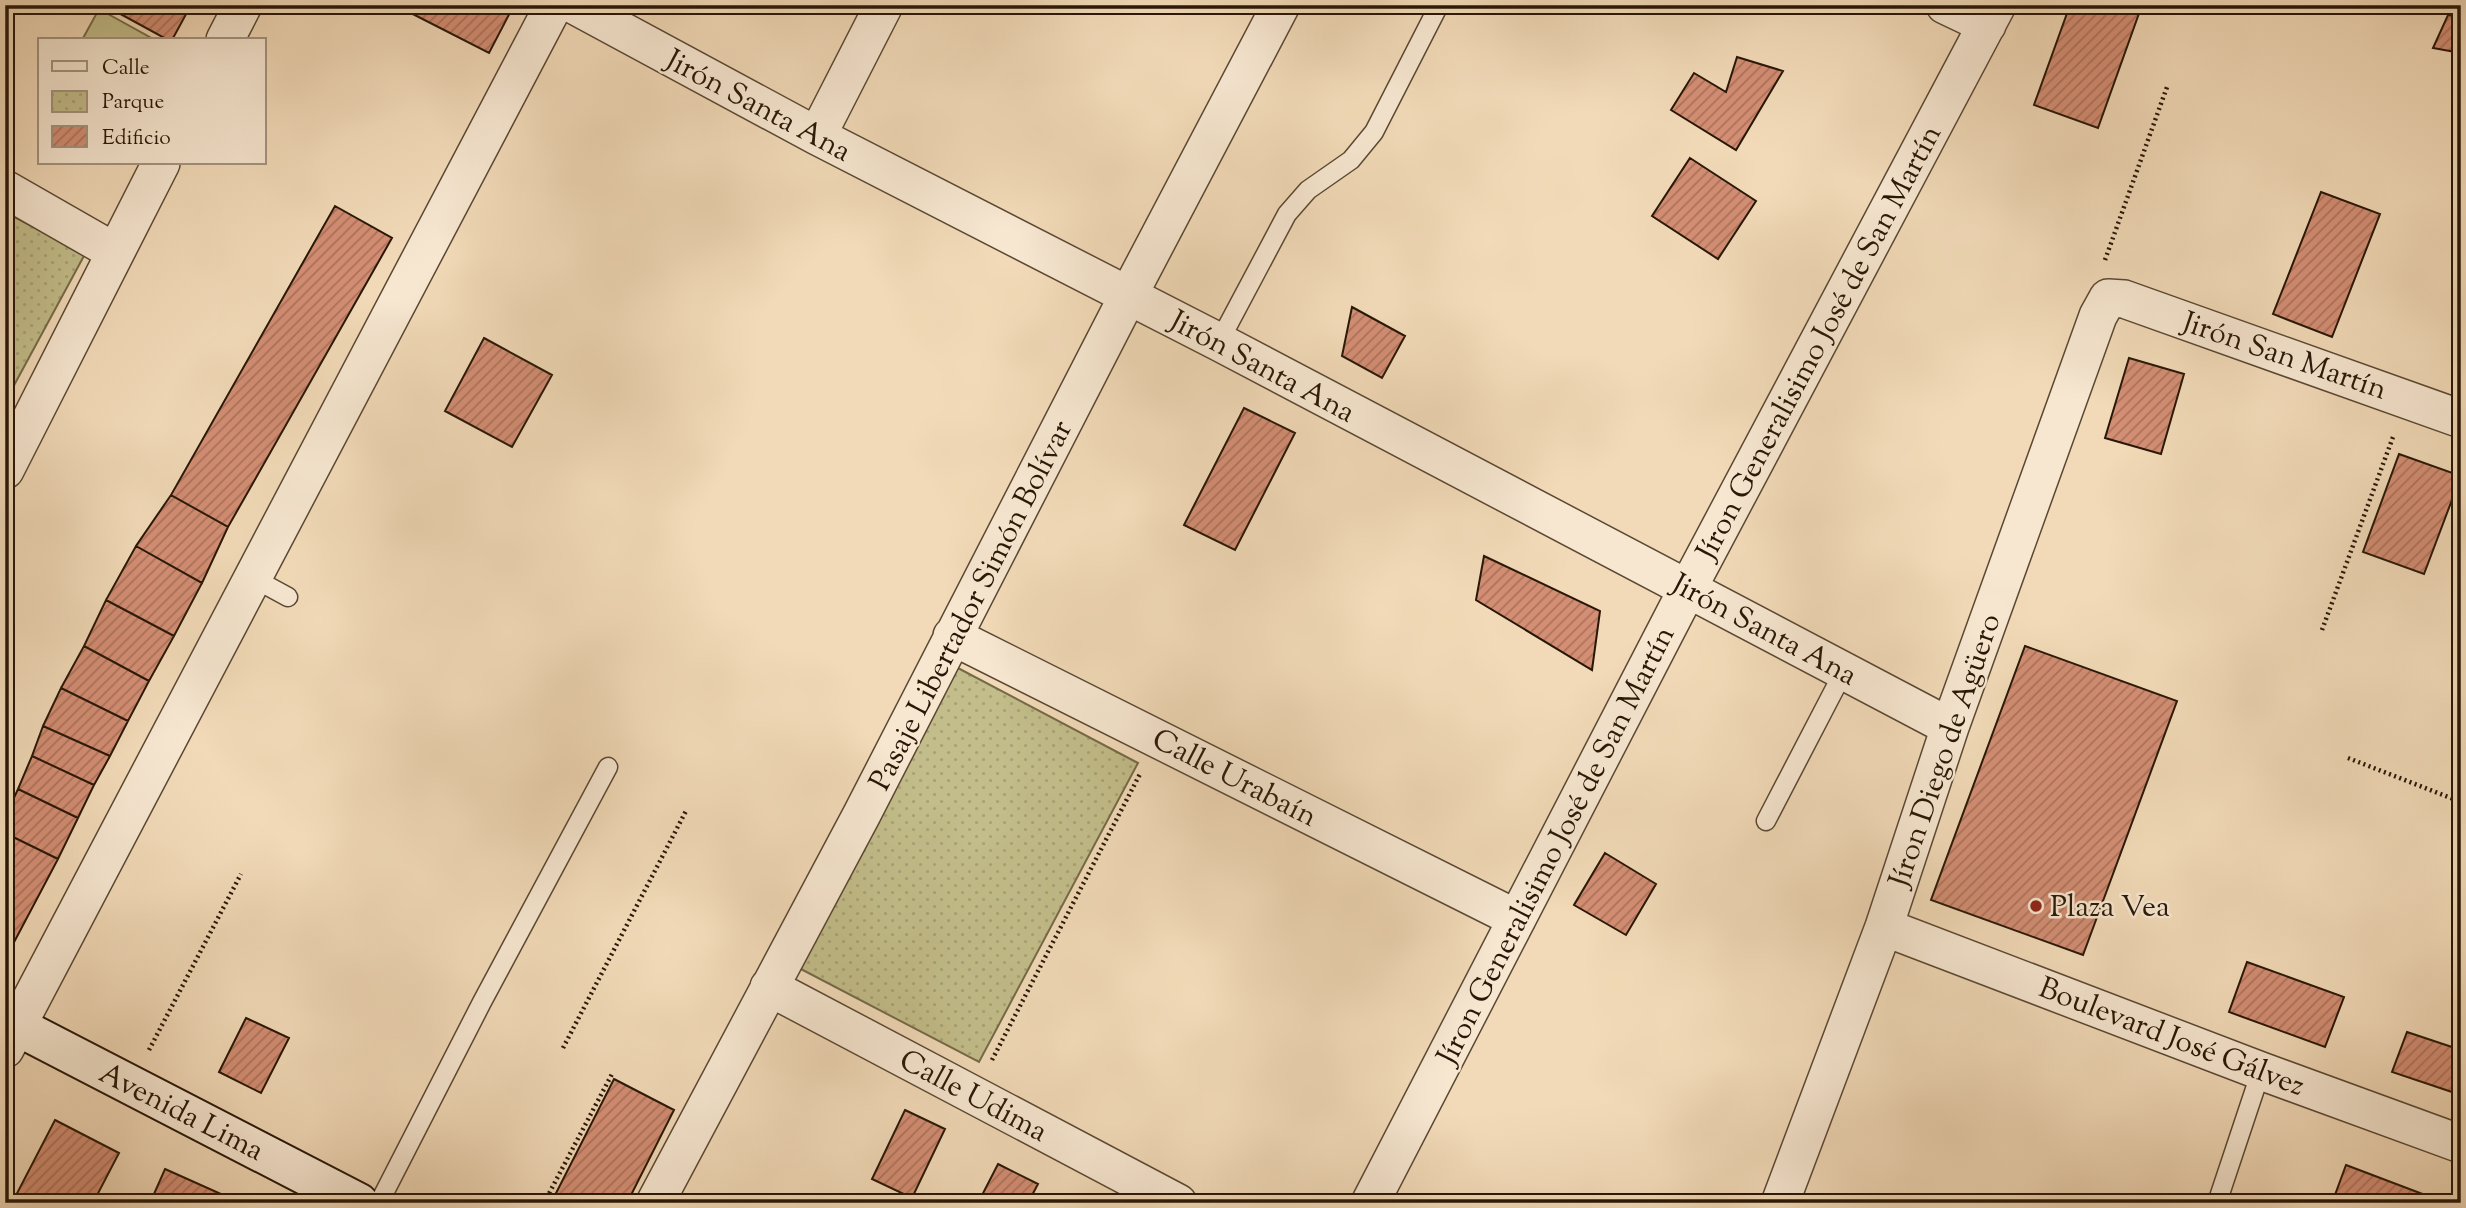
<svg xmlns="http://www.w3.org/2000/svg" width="2466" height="1208" viewBox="0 0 2466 1208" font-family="'Sorts Mill Goudy',serif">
	<defs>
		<pattern id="park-dots" width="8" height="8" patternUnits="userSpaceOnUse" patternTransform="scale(1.75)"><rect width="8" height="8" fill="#c2bd8a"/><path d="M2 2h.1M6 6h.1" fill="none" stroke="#a7a276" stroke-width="1.8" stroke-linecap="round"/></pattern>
		<pattern id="building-hatch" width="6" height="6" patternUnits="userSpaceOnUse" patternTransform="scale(1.75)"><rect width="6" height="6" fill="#d48e74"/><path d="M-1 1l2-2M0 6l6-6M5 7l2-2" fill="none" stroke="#ac735d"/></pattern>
	</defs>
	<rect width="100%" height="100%" fill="#f2dab8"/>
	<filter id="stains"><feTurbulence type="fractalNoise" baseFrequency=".00286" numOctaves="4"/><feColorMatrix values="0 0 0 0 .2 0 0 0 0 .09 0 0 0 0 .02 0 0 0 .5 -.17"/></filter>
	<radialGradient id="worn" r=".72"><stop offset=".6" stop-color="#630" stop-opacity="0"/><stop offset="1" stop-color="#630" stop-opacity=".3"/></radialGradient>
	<path fill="#c2bd8a" stroke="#756a48" stroke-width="2" d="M99,9L155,40H82Z"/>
	<path fill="url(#park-dots)" stroke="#756a48" stroke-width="2" d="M5,212L85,254L5,402Z
		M956,667L1138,763L979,1062L797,967Z"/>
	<path fill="url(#building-hatch)" stroke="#281707" stroke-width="2" d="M104,5H191L172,40H168Z
		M403,5H514L489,53L401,8Z
		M2070,5H2142L2098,128L2034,105Z
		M2448,15L2461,17V53L2433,48Z
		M1737,57L1783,71L1736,150L1671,110L1694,73L1726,92Z
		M1690,158L1756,201L1718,259L1652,216Z
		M2321,192L2380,214L2332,337L2273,314Z
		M335,206L392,238L228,527L171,495Z
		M1352,307L1405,336L1382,378L1342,356Z
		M484,338L552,375L512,447L445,411Z
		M2129,358L2184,374L2161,454L2105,438Z
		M1244,408L1295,433L1235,550L1184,525Z
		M2399,454L2461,476L2424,574L2363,552Z
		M171,495L228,527L202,583L136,546Z
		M136,546L202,583L174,636L106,600Z
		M1484,556L1600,611L1592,670L1476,600Z
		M106,600L174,636L149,681L84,646Z
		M84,646L149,681L128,721L61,688Z
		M2025,646L2177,701L2083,955L1931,900Z
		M61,688L128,721L110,756L43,726Z
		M43,726L110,756L94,785L32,756Z
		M32,756L94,785L78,818L18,789Z
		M18,789L78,818L58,859L5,833V817Z
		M5,833L58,859L11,948L5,945Z
		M1605,853L1656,884L1626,935L1574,905Z
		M2247,962L2344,997L2325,1047L2229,1012Z
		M246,1018L289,1038L261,1093L219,1072Z
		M2407,1032L2461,1050V1095L2392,1072Z
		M614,1079L674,1110L627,1203H551Z
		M905,1110L945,1129L912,1198L872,1179Z
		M55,1120L119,1153L93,1203H12Z
		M998,1164L1038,1184L1028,1203H978Z
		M2346,1165L2441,1201V1203H2332Z
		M165,1169L230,1198L228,1203H150Z"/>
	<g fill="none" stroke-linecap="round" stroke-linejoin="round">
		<g stroke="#5a4833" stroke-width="21">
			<path id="lane" d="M1219,342L1287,214L1308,190L1351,160L1374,132L1439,5
				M253,578L288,597
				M1766,821L1844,671
				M379,1203L482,1002L608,767
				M2217,1203L2261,1071"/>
		</g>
		<g stroke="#5a4833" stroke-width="40">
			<path id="street" d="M574,5L817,136L1219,342L1950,727
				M1945,5L1987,25
				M225,40L243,5
				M817,136L884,5
				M5,189L115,252
				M5,470L161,163
				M952,636L1517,919
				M1884,927L2261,1071L2461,1144
				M769,987L1178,1203
				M5,1049L554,5
				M655,1203L862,814L1128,296L1281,5
				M1370,1203L1688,588L1997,5
				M1780,1203L1884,927L1950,727L2098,316L2108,298L2124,299L2461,419"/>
		</g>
		<g stroke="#281707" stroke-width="42">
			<path id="secondary" d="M5,1020L359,1203"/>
		</g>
		<path stroke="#281707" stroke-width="4.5" stroke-dasharray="2 3.5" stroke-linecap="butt" d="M2105,260L2167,87
			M2322,630L2393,437
			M2348,758L2461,802
			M563,1048L687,809
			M149,1050L241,874
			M992,1060L1141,772
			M544,1203L612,1074
			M2019,1203L2021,1198"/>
		<use href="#lane" stroke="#f7e7d1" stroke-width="18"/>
		<use href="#street" stroke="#f7e7d1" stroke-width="37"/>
		<use href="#secondary" stroke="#f7e7d1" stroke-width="38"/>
	</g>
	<circle fill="#8f2418" stroke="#f7e7d1" stroke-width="2.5" cx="2036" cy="906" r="7"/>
	<g text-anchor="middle" stroke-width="5" stroke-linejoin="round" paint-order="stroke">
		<g font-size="30" fill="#281707" stroke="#f7e7d1">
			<text transform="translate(759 105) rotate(28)" y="10">Jirón Santa Ana</text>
			<text transform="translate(1818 342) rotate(-62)" y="10">Jíron Generalisimo José de San Martín</text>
			<text transform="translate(2285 355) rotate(19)" y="10">Jirón San Martín</text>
			<text transform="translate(1263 366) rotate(28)" y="10">Jirón Santa Ana</text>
			<text transform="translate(970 605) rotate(-63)" y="10">Pasaje Libertador Simón Bolívar</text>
			<text transform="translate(1765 629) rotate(28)" y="10">Jirón Santa Ana</text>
			<text transform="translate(1944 750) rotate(-71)" y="10">Jíron Diego de Agüero</text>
			<text transform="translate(1235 777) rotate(27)" y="10">Calle Urabaín</text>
			<text transform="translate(1555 845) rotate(-63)" y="10">Jíron Generalisimo José de San Martín</text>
			<text transform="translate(2172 1036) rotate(21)" y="10">Boulevard José Gálvez</text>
			<text transform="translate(974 1095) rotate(28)" y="10">Calle Udima</text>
			<text transform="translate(182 1111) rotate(27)" y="10">Avenida Lima</text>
		</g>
		<g font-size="30" fill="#281707" stroke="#f7e7d1" text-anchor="start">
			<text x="2050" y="916">Plaza Vea</text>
		</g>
	</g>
	<rect width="2466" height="1208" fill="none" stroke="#f2dab8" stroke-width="28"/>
	<rect x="7" y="7" width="2452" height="1194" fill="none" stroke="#281707" stroke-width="3.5"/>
	<rect x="14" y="14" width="2438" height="1180" fill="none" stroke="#281707" stroke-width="2"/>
	<rect x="38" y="38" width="228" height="126" fill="#f7e7d1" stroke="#a49480" stroke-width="2"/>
	<rect x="52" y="61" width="35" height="10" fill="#f7e7d1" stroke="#a49480" stroke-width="2"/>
	<text x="102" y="74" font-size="21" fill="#281707">Calle</text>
	<rect x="52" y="91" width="35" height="21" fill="url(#park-dots)" stroke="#a49480" stroke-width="2"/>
	<text x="102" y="108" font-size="21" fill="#281707">Parque</text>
	<rect x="52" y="126" width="35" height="21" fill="url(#building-hatch)" stroke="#a49480" stroke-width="2"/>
	<text x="102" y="144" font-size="21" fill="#281707">Edificio</text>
	<rect width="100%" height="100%" filter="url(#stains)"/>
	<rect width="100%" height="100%" fill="url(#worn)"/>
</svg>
